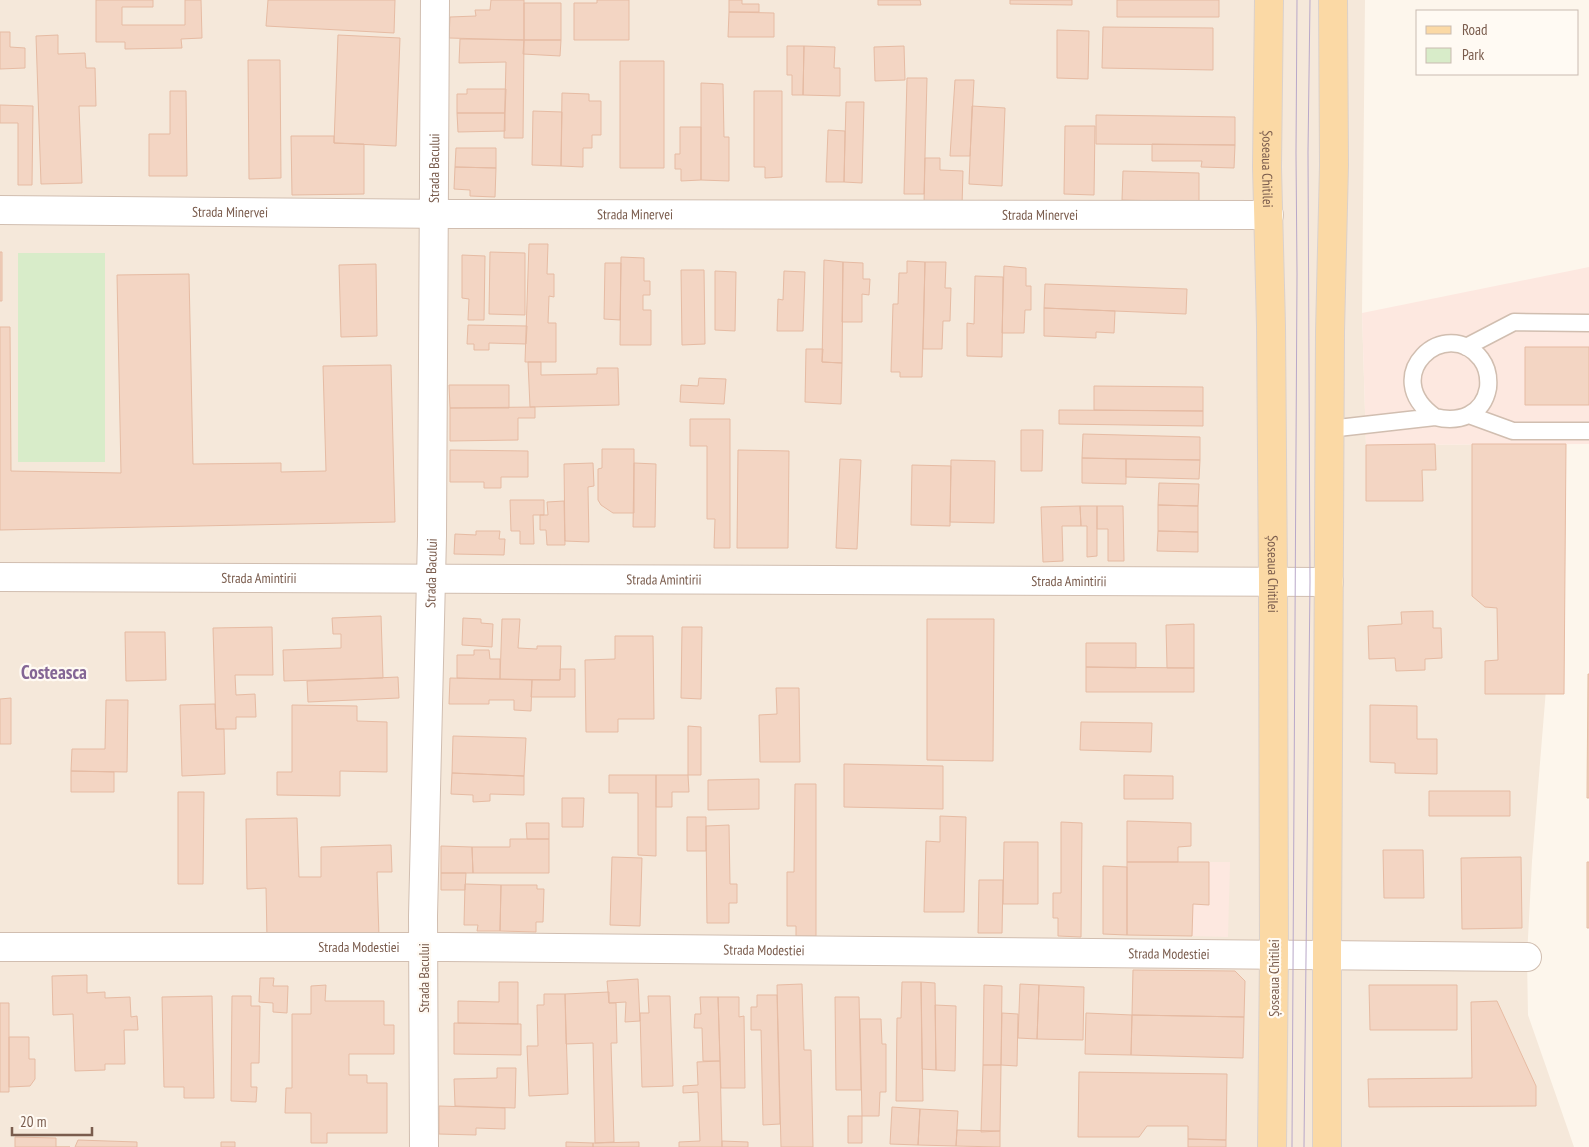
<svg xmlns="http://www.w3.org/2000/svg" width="1589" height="1147" viewBox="0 0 1589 1147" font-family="'PT Sans Narrow',sans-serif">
	<rect width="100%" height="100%" fill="#fdf6ec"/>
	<path fill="#f5e8da" d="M0,0H1365L1362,313L1366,445L1566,444L1532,861L1527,957L1528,1015L1574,1147H0Z"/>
	<path fill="#fde8e0" d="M1589,267V444L1366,445L1362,313Z
		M1209,862H1230L1228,937L1192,936L1193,904L1209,905Z"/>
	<path fill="#d8ecc9" d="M18,253H105V462H18Z"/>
	<path fill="#f3d5c3" stroke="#e6bba3" d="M96,0H153V7H122V25H185V0H201L202,38L181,39L182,48L125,49V42H96Z
		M268,0H395L394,33L266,26Z
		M491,0H524V40L449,38L450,17L476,16L475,10H490Z
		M597,0H629V40H574V3H597Z
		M729,0H742V4H759V12H729Z
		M878,0H920L921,5H878Z
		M1010,0H1072V5L1010,4Z
		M1117,0H1219V17H1117Z
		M524,3H561V40H524Z
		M729,12L774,13V37H728Z
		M1103,27L1213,28V70L1102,68Z
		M1057,30L1089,31L1088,79L1057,78Z
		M0,32H10V47L25,48V68L0,69Z
		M58,35V54L85,53L86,68H95L96,106H79L82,183L41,184L36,36Z
		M338,35L400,38L396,146L334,143Z
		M460,39L524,40L523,138H504L506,62L459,63Z
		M524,40H561L560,56L523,54Z
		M787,46H804L803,95H792V75H787Z
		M804,46L835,47L834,68H840V96L803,95Z
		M904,46L905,80L875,81L874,47Z
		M248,60H280L281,178L249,179Z
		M620,61H664V168H620Z
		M907,78H927L924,194H904Z
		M955,80H974L970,156H950Z
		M701,83L723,84L724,137H729V181L701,180Z
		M467,89H506L505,113H457V94H467Z
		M170,91H186L187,176H149V134H170Z
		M754,91H782V177L765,178V167H754Z
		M562,93L589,94V101H601V135H592V148H583V167L561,166Z
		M846,102H864L862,183L844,182Z
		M0,105L33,106L32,185H18V123H0Z
		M972,106L1005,108L1002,186L969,184Z
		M533,111L562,112L561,166L532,165Z
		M457,113H505V131L458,132Z
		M1096,115L1235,117V145L1096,144Z
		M1065,126H1095L1094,195L1064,194Z
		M680,127H701V180L681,181V169H675V154H680Z
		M828,130L845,131L844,182H826Z
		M291,136H334V143L364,144V194L292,195Z
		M1152,144L1235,145L1234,168L1201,167L1202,161H1152Z
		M456,148H496V168L455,167Z
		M925,158H940V170L963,171L962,206L924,205Z
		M455,167L496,168L495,197L470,196V190L454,189Z
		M1123,171L1199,173V202L1122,200Z
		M529,244H548L547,274H554V297L549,296L548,323H556V362H525Z
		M0,252H2V301H0Z
		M490,252L525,253V315L489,314Z
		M462,255L485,256L484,320H468L469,299L462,298Z
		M621,257L644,258V281H650V295H643V310H651V345H620Z
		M824,260L843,262L842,363L822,362Z
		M907,261L925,262L922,377H900V372H891L893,304H898L899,273H907Z
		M843,262L863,263V279H870L869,295L862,294V322H842Z
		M925,262H946L945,288H951L950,321H943L942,349H923Z
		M605,263H621L620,320L604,319Z
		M376,264L377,336L341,337L339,265Z
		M1004,266L1026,268V286H1031V310H1025L1024,333H1002Z
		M681,270H704L705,344L682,345Z
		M715,271L736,272L735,331L715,330Z
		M784,271L805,272L803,331H777L778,299L783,300Z
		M189,274L193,464L281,463V472L326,471L323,366L391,365L395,522L0,530V327H10L11,471L121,473L117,275Z
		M975,276L1003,277L1002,357L967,356V323L974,324Z
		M1045,284L1187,289L1186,314L1044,308Z
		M1044,308L1115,311L1114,333L1096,332V338L1044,336Z
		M468,325L527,326L526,344L489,343V350H474V344H467Z
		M1525,347H1589V405H1525Z
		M806,349H823L822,362L842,363L841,404L805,402Z
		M528,362H541V375L597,374V368H618L619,405L530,407Z
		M699,378L726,379L724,404L680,402L681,385L698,386Z
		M449,385H509V408H450Z
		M1094,386L1203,387V411L1094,410Z
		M535,407V418H518V440L450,441V408Z
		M1059,410L1203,411V426L1059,424Z
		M690,419H730V548H714L715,519H707V446H690Z
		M1021,430H1043L1042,471H1021Z
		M1083,434L1200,437V460L1082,458Z
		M1435,444L1436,470H1422L1423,501H1366V445Z
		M1472,444H1566L1564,694H1485V661L1498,660L1497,608L1485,607L1472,596Z
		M602,449H634V513H613L601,505L598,500V469L602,468Z
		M450,450L528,451V477H501V488H484V482H450Z
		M738,450L789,451L788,548H737Z
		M1082,458L1126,459V484L1082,483Z
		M840,459L861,460L857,549L836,548Z
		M1126,459L1200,460L1199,479L1126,477Z
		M951,460L995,461L994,523L950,522Z
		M593,463L594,486L588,487L589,542L565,541L564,464Z
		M634,463L656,464L655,527H633Z
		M912,465L951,466L950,526L911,525Z
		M1159,483L1199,484L1198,506L1158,505Z
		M510,500H544V515H533L534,544H520V531H511Z
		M564,501L565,545H547L546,530H540V515H548L547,502Z
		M1158,505L1198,506V532L1158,531Z
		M1080,506L1081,526H1062L1063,561L1043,562L1041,507Z
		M1080,506H1097V556L1087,557V526H1081Z
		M1097,506H1123L1124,561H1108V529H1097Z
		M476,531H500L499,539H505L504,555L454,554L455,534L476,535Z
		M1158,531L1198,532V552L1157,551Z
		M1433,611V628H1441L1442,658L1425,659V670L1396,671L1395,658L1369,659L1368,626L1402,624L1401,612Z
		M381,616L383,678L284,681L283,650L341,648V634H333L332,618Z
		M463,618L481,619V623L493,624L492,647L462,645Z
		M502,619H520L518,648L537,649V646H561L560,680L500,679Z
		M927,619H994L993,761L927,760Z
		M1194,624V668H1167L1166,625Z
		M272,627L273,675H235L236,695L255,694L256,717H236V729H216L213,628Z
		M682,627H702L701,699L681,698Z
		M125,632H165L166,680L126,681Z
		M615,636H653L654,719H618V732H586L585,660L615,659Z
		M1086,643H1136V668L1086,667Z
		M474,650H489L490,659H500V679L457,678V655H474Z
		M1086,667L1194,668V692H1086Z
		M560,669H575V697H531L532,680H560Z
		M1588,674H1589V798H1587Z
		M398,677L399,698L308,702L307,681Z
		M450,678L532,680L531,711L514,710V700H489V704H449Z
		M776,688H799L800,762H760L759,715L777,714Z
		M11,698V744H0V699Z
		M106,700H128L127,772L71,771L72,749H105Z
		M215,704L216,729H224L225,774L182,776L180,705Z
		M292,705L357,706V721L387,722V772L340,771V796L277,795V772H292Z
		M1370,705L1417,706V739H1437V774L1395,773V763L1370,762Z
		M1081,722L1152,723L1151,752L1080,750Z
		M688,726L701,727V775H688Z
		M453,736L526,738L524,776L452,773Z
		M844,764L943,766V809L844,807Z
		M71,771L114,772V792H71Z
		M452,773L524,776V795L490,794V801L473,802V795L451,794Z
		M609,775H656V856L638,855V793H609Z
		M656,775H688L689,792H672V807H656Z
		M1124,775L1173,776V799H1124Z
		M759,779V809L708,810V780Z
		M795,784H816V936H796V926H787V872H794Z
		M1429,791H1510V816H1429Z
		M178,792H204L203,884H178Z
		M562,798H584L583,827H562Z
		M940,816L966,817L964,912H924L926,841L940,842Z
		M687,817H706V851H687Z
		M297,818L299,877H321V847L391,845L392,872H377L379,937L267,939L266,888L247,889L246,819Z
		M1127,821L1191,823V846L1178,847V862H1127Z
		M1061,822L1082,823L1081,937L1058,936V918H1053V893H1061Z
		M526,823H549V839H527Z
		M729,825L730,884H737V903H729V923H707L706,826Z
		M510,839H549V873H473L472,847H510Z
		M1004,842H1038V904H1003Z
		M441,846L472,847L473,873H441Z
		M1383,850H1423L1424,898H1384Z
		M612,857L642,858L640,926L610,925Z
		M1521,857L1522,928L1462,929L1461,858Z
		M1127,862H1209V905L1193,904L1192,936L1127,935Z
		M1587,862H1589V928H1587Z
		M1103,866L1127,867V935L1103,934Z
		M441,873H466L465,890H441Z
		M979,880H1003L1002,933H978Z
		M465,884L501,885L500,931H477L478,925H464Z
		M501,885H537V889H544L543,922H536V932L500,931Z
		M1133,970L1235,971L1245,981L1244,1017L1132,1015Z
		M87,975V993L105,992V998L130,997L131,1017L137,1016L138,1030H124L125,1064H105V1070L75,1071L73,1014L53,1015L52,976Z
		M260,978H274L273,986H288L287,1013L273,1012V1003L259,1002Z
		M638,979L640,1021L625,1022L626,1002L609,1003L607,981Z
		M499,982H518V1024L458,1023V1001L499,1002Z
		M902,982H921L923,1101H896L897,1018H901Z
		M921,982L935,983L936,1070L922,1069Z
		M802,984L804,1050H811L813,1147H781L777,985Z
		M1020,984L1039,985L1037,1039L1018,1038Z
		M326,985L325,1001H384V1025H394V1054H349V1075H367V1083H387V1133H327V1143H311V1113H285L286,1088H292V1014H311V986Z
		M984,985L1002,986L1001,1065H983Z
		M1039,985L1084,987L1083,1040L1037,1039Z
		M1369,985H1457V1030H1370Z
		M609,992V1003H616L617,1043H611L614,1142L595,1143L593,1043L566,1044L565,994Z
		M544,994H565L568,1094L529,1096L527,1046H538L537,1005H544Z
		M757,995H777L780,1124L763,1125L761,1030H751V1007H757Z
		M212,996L214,1098H184V1087H164L162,997Z
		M232,996H251V1006H260L259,1063H251V1087H257L256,1102L231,1101Z
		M648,996H670L673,1086L642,1087L640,1013H649Z
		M700,997H718L720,1061H703L702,1028H694L695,1014H701Z
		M718,997H739V1017L744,1016L745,1088H721Z
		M835,997H859L861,1090H836Z
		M1497,1001L1536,1086V1106L1369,1107L1368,1079L1472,1078L1471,1002Z
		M0,1003H9V1092H0Z
		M935,1005L956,1006L955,1071L936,1070Z
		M1002,1013L1018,1014L1017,1066L1001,1065Z
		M1086,1013L1132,1015L1131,1055L1085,1054Z
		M1132,1015L1244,1017L1243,1058L1131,1055Z
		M860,1019H881L882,1044H886V1092H880L879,1116H862Z
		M454,1023L521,1024V1055L454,1054Z
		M9,1037H29V1059H35V1079L30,1086L9,1087Z
		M720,1061L722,1147H679V1142L700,1141L698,1092L683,1093V1086L698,1085L697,1062Z
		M983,1065H1001L1000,1131L981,1132Z
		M497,1068H516L515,1108L455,1106L454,1079L497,1078Z
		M1079,1072L1227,1074L1226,1140L1188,1139V1126H1147L1139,1137H1078Z
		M439,1106L505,1108V1129L476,1128V1135L439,1134Z
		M892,1107L920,1109L918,1145L890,1144Z
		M920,1109L958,1111L956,1146L918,1145Z
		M848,1116H862V1143H848Z
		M957,1130L1000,1131V1147L956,1146Z
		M15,1137L56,1138V1147H70H15Z
		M1188,1139L1226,1140V1147H1188Z
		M78,1140L137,1142V1147H75Z
		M722,1141L748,1142V1147H722Z
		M221,1142H235V1147H221Z
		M566,1142L593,1143V1147H566Z
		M639,1142V1147H593V1143Z"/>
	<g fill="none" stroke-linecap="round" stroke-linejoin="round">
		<g stroke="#d1beb0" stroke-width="19">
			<path id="service" d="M1466,347L1514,322L1589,323
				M1469,415L1513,431H1589
				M1329,429L1435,417C1459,423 1483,415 1488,388C1489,378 1487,367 1481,359C1446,314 1377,376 1435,417"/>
		</g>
		<g stroke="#d1beb0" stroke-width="30">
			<g id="minor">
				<path id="s1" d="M0,210L452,214L1269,215"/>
				<path id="s2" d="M0,577L1329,582"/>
				<path id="s3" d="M0,947H445L1527,957"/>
				<path id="s4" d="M424,1147L423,916L432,536L435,0"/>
			</g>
		</g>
		<g stroke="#dad1cd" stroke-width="30">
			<g id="primary">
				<path id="s5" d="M1269,0L1267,167L1271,326L1273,582L1274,954L1272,1147"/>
				<path d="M1327,1147V954L1330,332L1334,165L1333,0"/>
			</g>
		</g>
		<use href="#service" stroke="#fff" stroke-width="16"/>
		<use href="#minor" stroke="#fff" stroke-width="28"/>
		<use href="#primary" stroke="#fbd9a5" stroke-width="28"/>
		<path stroke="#b9a8c9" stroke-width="1" d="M1292,1147L1297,274L1296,153L1297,0
			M1304,1147L1310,582L1308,152L1310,0"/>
	</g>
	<g text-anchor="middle" stroke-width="4.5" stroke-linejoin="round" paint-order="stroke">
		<g font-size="14" fill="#7a5c4d" stroke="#fffaf3">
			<text dy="5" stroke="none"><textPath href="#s4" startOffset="979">Strada Bacului</textPath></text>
			<text dy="5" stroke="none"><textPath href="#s5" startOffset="169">Șoseaua Chitilei</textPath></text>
			<text dy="5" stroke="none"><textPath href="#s1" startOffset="230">Strada Minervei</textPath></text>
			<text dy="5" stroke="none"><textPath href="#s1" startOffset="635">Strada Minervei</textPath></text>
			<text dy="5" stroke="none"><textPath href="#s1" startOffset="1040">Strada Minervei</textPath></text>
			<text dy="5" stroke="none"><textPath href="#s5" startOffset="574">Șoseaua Chitilei</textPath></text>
			<text dy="5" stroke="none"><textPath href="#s4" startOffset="574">Strada Bacului</textPath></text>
			<text dy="5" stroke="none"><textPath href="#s2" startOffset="259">Strada Amintirii</textPath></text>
			<text dy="5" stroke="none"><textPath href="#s2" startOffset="664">Strada Amintirii</textPath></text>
			<text dy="5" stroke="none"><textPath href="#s2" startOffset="1069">Strada Amintirii</textPath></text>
			<text dy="5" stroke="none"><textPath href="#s3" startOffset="359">Strada Modestiei</textPath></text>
			<text dy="5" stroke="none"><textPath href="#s3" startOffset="764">Strada Modestiei</textPath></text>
			<text dy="5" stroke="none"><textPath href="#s3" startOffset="1169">Strada Modestiei</textPath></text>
			<text transform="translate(424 978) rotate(-90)" y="5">Strada Bacului</text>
			<text transform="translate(1274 978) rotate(-90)" y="5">Șoseaua Chitilei</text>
		</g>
		<g font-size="19" font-weight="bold" fill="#846695" stroke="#fffaf3">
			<text x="54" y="679">Costeasca</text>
		</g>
	</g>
	<rect x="1416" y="10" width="162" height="65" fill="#fffaf3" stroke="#cabbb1"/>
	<rect x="1426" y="26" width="25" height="8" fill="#fbd9a5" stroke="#cabbb1"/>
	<text x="1462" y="35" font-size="15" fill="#7a5c4d">Road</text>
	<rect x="1426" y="48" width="25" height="15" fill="#d8ecc9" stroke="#cabbb1"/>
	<text x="1462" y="60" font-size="15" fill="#7a5c4d">Park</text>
	<path d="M12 1127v8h80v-8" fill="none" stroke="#7a5c4d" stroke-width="2.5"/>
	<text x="20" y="1127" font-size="15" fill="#7a5c4d" stroke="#fffaf3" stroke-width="4" paint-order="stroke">20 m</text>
</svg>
